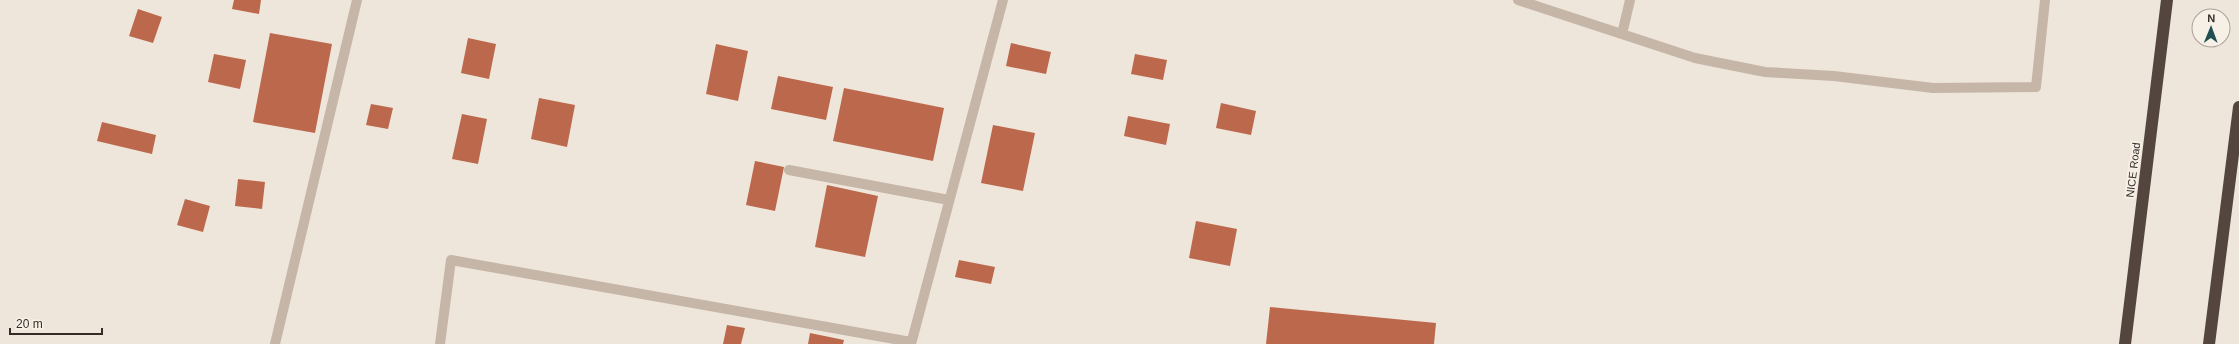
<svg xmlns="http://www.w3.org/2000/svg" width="2239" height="344" viewBox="0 0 2239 344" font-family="Arial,sans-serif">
	<rect width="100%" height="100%" fill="#efe6db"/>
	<path fill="#bc684c" d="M234,0H261L259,14L232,9Z
		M138,9L162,17L153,43L129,36Z
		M270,33L332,44L315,133L253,122Z
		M468,38L496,44L489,79L461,73Z
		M1011,43L1051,52L1046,74L1006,66Z
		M716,44L748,51L738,101L706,94Z
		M214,54L246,60L240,89L208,82Z
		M1135,54L1167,60L1163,80L1131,74Z
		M778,76L833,87L826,120L771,109Z
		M844,88L944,108L933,161L833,141Z
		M539,98L575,105L567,147L531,139Z
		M1221,103L1256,111L1251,135L1216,128Z
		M371,104L393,108L388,129L366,125Z
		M462,114L487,119L478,164L452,159Z
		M1128,116L1170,124L1166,145L1124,136Z
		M102,122L156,135L152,154L97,141Z
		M993,125L1035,133L1023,191L981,183Z
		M755,161L784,167L775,211L746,205Z
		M238,179L265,182L262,209L235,206Z
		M827,185L878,196L865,257L815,247Z
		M185,199L210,206L203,232L177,225Z
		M1196,221L1237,229L1230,266L1189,258Z
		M959,260L995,267L991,284L955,277Z
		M1270,307L1436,323L1434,344H1266Z
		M727,325L745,328L741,344H723Z
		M810,333L844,340L843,344H808Z"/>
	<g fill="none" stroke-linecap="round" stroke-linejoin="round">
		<path stroke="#c6b6a8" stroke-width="10" d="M1518,0L1695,58L1765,72L1834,76L1933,88L2036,87L2045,0
			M1622,34L1630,0
			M789,170L949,200
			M275,344L357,0
			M440,344L451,260L911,342
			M911,344L1003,0"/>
		<path stroke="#54463f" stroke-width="12" d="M2125,344L2167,0
			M2209,344L2239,107"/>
	</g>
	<g text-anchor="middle" stroke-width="4" stroke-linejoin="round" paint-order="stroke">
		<g font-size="11" fill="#342b27" stroke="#f7f0e6">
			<text transform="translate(2133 170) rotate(-83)" y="4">NICE Road</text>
		</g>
	</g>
	<g transform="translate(2211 28) rotate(1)"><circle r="19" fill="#f7f0e6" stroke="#a9a19a"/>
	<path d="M0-3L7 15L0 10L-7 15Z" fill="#204e52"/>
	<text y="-6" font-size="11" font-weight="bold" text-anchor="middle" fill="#342b27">N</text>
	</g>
	<path d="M10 328v6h92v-6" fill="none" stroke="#342b27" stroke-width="2"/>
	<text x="16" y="328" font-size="12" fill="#342b27" stroke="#f7f0e6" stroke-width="3" paint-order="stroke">20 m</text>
</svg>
